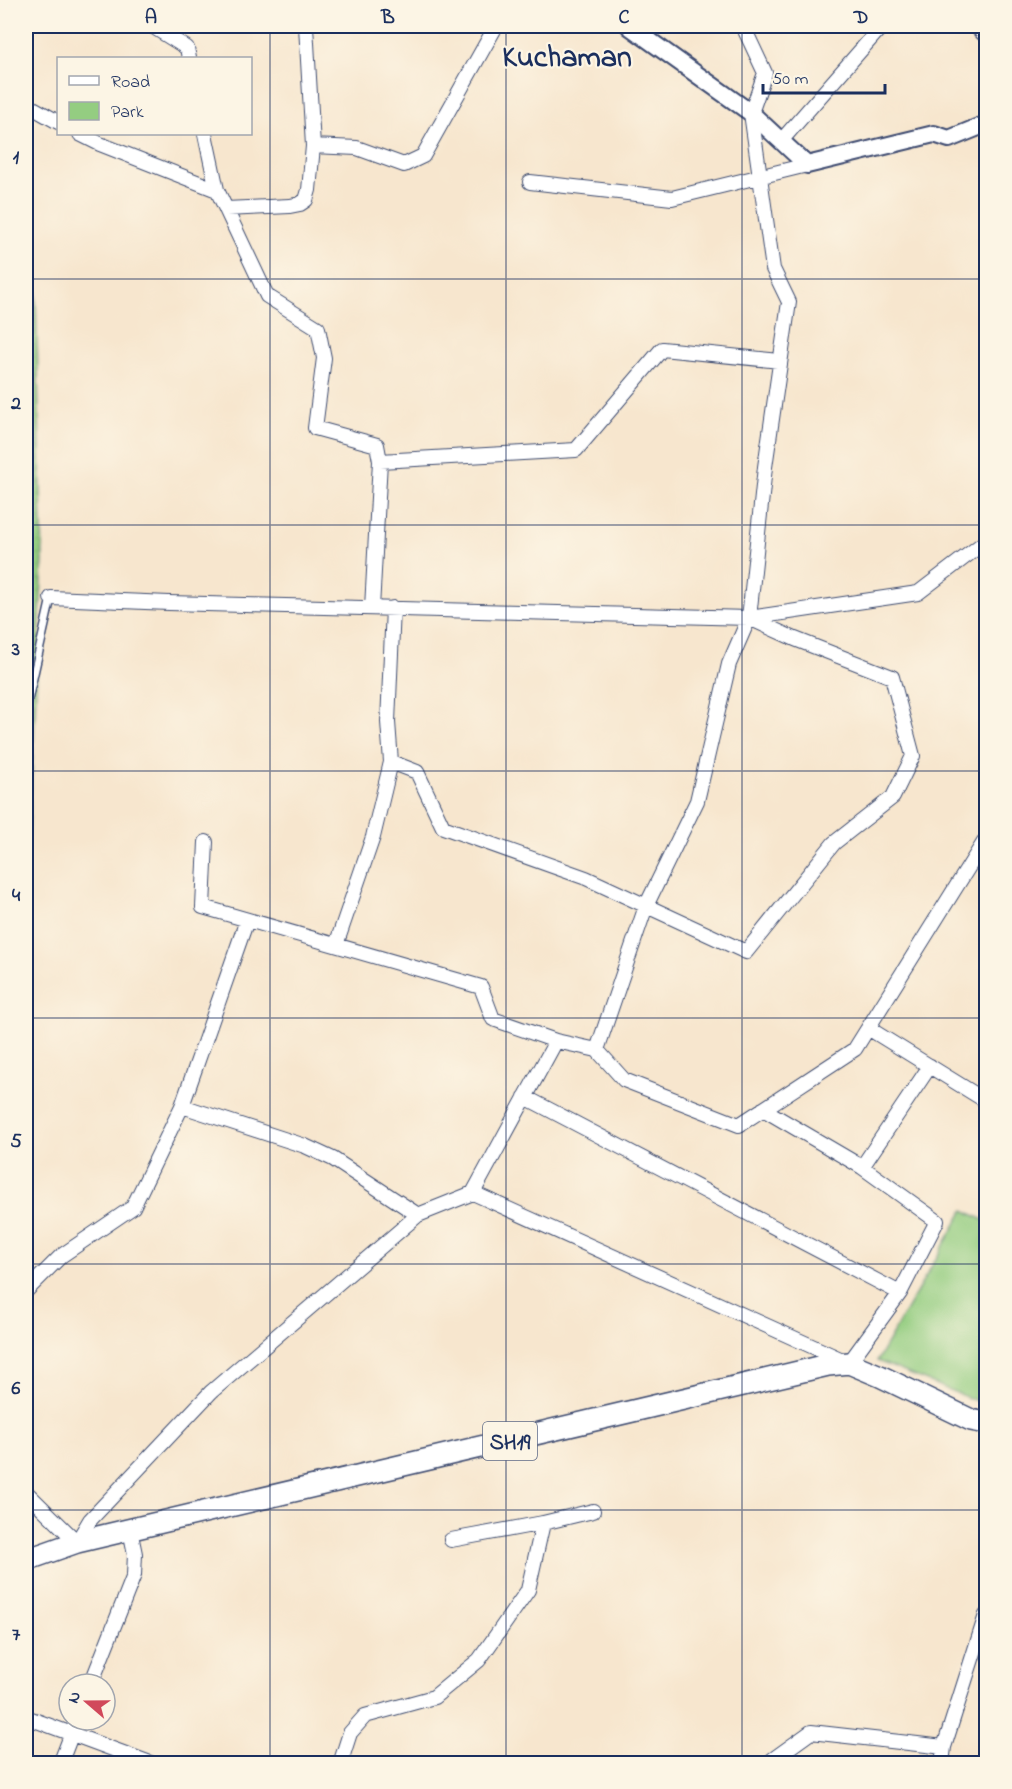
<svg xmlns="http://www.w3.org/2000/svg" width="1012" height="1789" viewBox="0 0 1012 1789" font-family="'Indie Flower',sans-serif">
	<defs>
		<pattern id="grass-dots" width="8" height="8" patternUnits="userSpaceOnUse" patternTransform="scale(1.5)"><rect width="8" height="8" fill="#94cd81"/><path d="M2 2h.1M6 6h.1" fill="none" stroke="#7fb072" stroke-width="1.8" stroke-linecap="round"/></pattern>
	</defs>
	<rect width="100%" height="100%" fill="#fcf5e5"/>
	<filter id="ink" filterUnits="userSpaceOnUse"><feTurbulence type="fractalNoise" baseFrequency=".0167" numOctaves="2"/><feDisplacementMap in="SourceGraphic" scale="12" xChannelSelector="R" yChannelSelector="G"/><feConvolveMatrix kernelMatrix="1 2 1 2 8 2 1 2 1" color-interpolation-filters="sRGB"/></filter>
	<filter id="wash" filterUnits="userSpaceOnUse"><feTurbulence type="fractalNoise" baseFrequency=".008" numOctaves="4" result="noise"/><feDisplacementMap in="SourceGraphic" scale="24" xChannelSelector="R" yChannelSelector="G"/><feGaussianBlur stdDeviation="1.35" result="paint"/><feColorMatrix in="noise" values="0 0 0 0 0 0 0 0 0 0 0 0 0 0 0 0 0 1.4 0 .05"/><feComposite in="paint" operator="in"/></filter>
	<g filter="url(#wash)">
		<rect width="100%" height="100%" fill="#f7e6ce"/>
		<path fill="url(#grass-dots)" stroke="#587e70" stroke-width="1.5" d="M26,258L35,261L43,561L26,880Z"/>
		<path fill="#94cd81" stroke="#587e70" stroke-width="1.5" d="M964,1210L986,1221V1405L877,1361Z"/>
	</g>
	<g filter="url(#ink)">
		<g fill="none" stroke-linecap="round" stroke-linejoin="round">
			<g stroke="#3c4a6f" stroke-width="10">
				<path id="service" d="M26,709L51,598"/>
			</g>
			<g stroke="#3c4a6f" stroke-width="16">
				<path id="minor" d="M152,26L187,48L189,58
					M26,104L58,122
					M80,134L100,144L217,190
					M205,134L217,190L267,296L318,328L324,358L315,428L377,445L380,461L372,608
					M781,141L882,26
					M313,146L357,148L404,165L423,156L496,26
					M530,182L672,198L807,165
					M226,209L290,206L300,204L306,200L309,190L313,146L306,26
					M380,461L576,450L662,349L780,361
					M51,598L169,603L749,618L918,593L986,541
					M393,608L388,722L391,762L417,772L443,827L586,878L746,952L834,843L893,797L913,756L892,677L795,639L749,618
					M206,842L203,907L481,987L493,1019L556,1041L597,1050L624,1080L739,1125L855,1049L986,839
					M336,945L373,837L391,762
					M868,1028L986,1101
					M597,1050L646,906L697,801L729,664L749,618L765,467L789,302L773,269L751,113L765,73L743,26
					M525,1097L900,1293
					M182,1106L305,1146L333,1159L418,1215
					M862,1167L930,1066
					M473,1193L849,1363L900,1293L937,1221L862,1167L763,1109
					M26,1291L61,1256L133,1207L182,1106L247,920
					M26,1492L77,1542L90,1520L211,1392L418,1215L473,1193L556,1041
					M451,1540L543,1523L593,1511
					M91,1684L134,1575L135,1554L130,1530
					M26,1717L153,1764
					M60,1764L77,1720
					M340,1764L350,1733L365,1716L434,1697L479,1660L528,1590L543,1523
					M771,1764L772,1760L811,1732L944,1747L986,1615
					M942,1764L944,1747"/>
			</g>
			<g stroke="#3c4a6f" stroke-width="20">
				<path id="tertiary" d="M629,26L751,113L807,165L934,134L949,139L986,124"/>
			</g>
			<g stroke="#3c4a6f" stroke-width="24">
				<path id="primary" d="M981,26L986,31
					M26,1560L77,1542L828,1365L849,1363L880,1376L971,1420L986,1423"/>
			</g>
			<use href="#service" stroke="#fff" stroke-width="7"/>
			<use href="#minor" stroke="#fff" stroke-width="14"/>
			<use href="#tertiary" stroke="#fff" stroke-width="16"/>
			<use href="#primary" stroke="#fff" stroke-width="21"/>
		</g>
	</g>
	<path fill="none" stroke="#1b2f5e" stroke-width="1.5" stroke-opacity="0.55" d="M270,26V1764M506,26V1764M742,26V1764M26,279H986M26,525H986M26,771H986M26,1018H986M26,1264H986M26,1510H986"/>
	<g text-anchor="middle" stroke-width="4.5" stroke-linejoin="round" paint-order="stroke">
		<rect fill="#fcf5e5" stroke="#5e6a86" stroke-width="1.5" x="483" y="1422" width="54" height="38" rx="4.5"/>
		<g font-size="22" font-weight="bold" fill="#1b2f5e">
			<text x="510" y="1449">SH19</text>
		</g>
		<g font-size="30" font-weight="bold" fill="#1b2f5e" stroke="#fcf5e5">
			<text x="567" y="66">Kuchaman</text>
		</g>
	</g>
	<rect width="1012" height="1789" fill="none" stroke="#fcf5e5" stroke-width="66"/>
	<rect x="57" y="57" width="195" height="78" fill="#fcf5e5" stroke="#a2a6af" stroke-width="1.5"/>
	<rect x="69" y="76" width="30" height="9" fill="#ffffff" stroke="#a2a6af" stroke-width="1.5"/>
	<text x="111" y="87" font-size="18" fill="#1b2f5e">Road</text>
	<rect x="69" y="102" width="30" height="18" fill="#94cd81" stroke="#a2a6af" stroke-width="1.5"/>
	<text x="111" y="117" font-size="18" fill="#1b2f5e">Park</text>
	<g transform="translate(87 1702) rotate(290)"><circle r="28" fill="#fcf5e5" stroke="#a2a6af" stroke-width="1.5"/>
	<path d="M0-4.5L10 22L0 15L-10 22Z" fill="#d1495b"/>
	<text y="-9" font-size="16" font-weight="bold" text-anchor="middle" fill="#1b2f5e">N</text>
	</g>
	<path d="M763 84v9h122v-9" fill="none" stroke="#1b2f5e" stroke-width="3"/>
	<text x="772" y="84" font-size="18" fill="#1b2f5e" stroke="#fcf5e5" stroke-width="4.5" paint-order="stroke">50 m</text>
	<rect x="33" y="33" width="946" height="1723" fill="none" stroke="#1b2f5e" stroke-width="2"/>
	<g font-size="20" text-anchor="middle" font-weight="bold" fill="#1b2f5e">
		<text x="151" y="23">A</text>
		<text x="388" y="23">B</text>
		<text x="624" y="23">C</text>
		<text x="861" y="23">D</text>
		<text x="16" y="163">1</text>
		<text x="16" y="409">2</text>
		<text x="16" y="655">3</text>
		<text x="16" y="901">4</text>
		<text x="16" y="1147">5</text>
		<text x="16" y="1394">6</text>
		<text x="16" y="1640">7</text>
	</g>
</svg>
